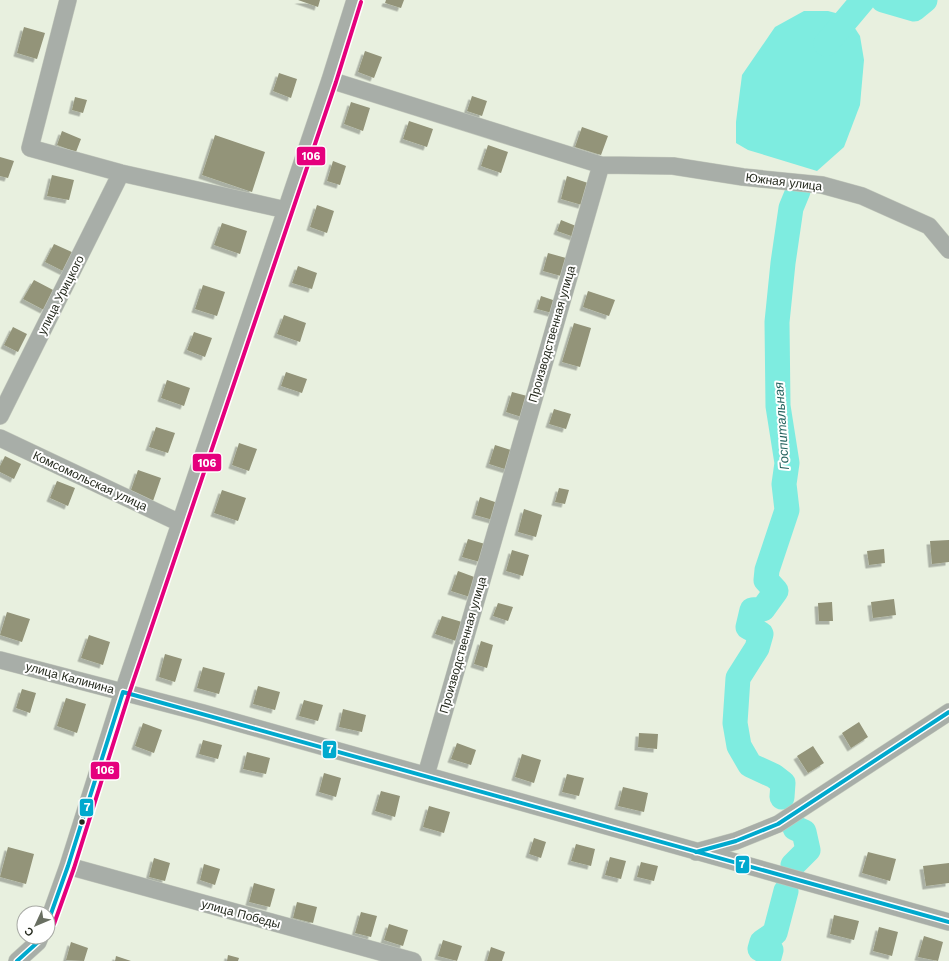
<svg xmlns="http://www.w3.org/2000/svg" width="949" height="961" viewBox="0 0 949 961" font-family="'Work Sans',sans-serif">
	<defs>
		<filter id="shadow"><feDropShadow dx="-3.5" dy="3.5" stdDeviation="0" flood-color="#0004"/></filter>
	</defs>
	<rect width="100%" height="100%" fill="#e8f0df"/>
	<path fill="#7eece0" d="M804,11H828L847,16L860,36L864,60L860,105L844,147L817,171L748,150L736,143V122L742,75L775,27Z"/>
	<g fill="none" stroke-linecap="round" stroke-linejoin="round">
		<path stroke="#7eece0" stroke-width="25" d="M883,0L914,9L925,0
			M826,44L863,0
			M782,797L783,783L774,776L750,765L739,746L735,723L738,678L757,648L761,634L748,627L752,610L763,609L776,591L766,580L767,570L787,510L784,484L787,463L778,406L777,322L783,263L791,208L798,191
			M793,865L808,850L804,832L795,828
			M768,961L771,950L760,949L762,942L775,933L786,891"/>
	</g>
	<path fill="#939479" filter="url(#shadow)" d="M298,0H320L318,7Z
		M386,0H404L401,8L385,3Z
		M24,27L45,33L37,59L17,53Z
		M365,51L382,57L374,78L358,72Z
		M279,73L297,79L291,98L273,91Z
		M472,96L487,101L482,116L467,111Z
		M75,97L87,100L83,113L72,110Z
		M351,102L370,108L363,131L344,124Z
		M409,121L433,129L427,147L403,139Z
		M582,127L608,136L601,155L575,147Z
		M62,131L81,139L76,152L57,145Z
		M215,135L265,152L252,192L202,175Z
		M488,145L508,152L501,173L481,166Z
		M0,157L14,161L8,178L0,176Z
		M333,161L346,166L340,185L327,181Z
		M52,175L74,180L69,200L47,196Z
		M567,176L588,183L582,205L561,199Z
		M317,205L334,211L327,233L310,227Z
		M561,220L581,228L577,238L557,231Z
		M222,223L247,231L240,254L214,245Z
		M54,244L74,253L65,272L45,262Z
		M548,253L566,258L561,276L543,271Z
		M298,266L317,273L312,289L292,283Z
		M34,280L55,291L44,310L23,299Z
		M203,285L225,292L217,316L195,309Z
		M588,291L615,300L609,316L583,307Z
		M541,296L556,301L552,313L537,309Z
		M284,315L306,323L300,342L277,334Z
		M574,323L591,328L580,367L562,362Z
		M13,327L27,334L18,352L4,345Z
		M194,332L212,338L205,357L187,350Z
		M286,372L307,379L302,393L281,386Z
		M167,380L190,388L184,406L161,398Z
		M512,392L531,397L525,418L506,412Z
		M554,409L571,414L566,429L549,424Z
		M156,427L175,433L168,453L149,447Z
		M239,443L257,449L249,471L232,465Z
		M495,445L514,451L508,470L489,464Z
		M5,456L21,464L14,479L0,472V466Z
		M138,470L161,478L153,501L130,493Z
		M57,481L75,488L68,506L50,498Z
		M559,488L569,490L565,504L555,502Z
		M222,490L246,498L238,521L214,513Z
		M480,497L498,503L493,520L475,515Z
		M524,509L542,515L536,537L518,532Z
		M468,539L485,544L480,562L462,557Z
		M949,540V562L932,564L930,541Z
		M884,549L885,563L869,565L867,551Z
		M512,550L529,555L523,576L506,571Z
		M458,571L477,578L470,597L451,591Z
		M894,599L896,615L873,618L871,602Z
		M832,602L833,621H819L818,603Z
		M498,603L513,607L508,621L493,616Z
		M7,612L30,619L22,642L0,635Z
		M442,616L462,622L456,641L435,634Z
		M89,635L110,642L103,665L81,658Z
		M481,641L493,645L487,668L474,664Z
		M165,654L182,659L175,682L159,677Z
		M203,667L225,673L219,694L197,688Z
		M258,686L280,692L275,710L253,704Z
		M22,689L36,693L30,713L16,708Z
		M66,698L86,704L77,733L57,726Z
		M304,700L323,705L318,721L299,716Z
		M343,709L366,715L362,732L339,727Z
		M859,722L868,737L851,748L842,733Z
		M143,723L162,730L154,753L135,746Z
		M639,733L658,734L657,749L638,747Z
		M203,740L222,745L218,759L199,754Z
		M457,743L476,750L471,765L451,759Z
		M813,746L824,763L808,773L797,756Z
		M247,752L270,758L266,774L243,769Z
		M522,754L541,760L534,783L515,777Z
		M324,773L341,778L336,797L319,792Z
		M567,774L584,778L579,796L562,792Z
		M623,787L648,793L644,812L618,806Z
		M381,791L400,796L395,817L375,811Z
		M429,806L450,812L444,833L423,827Z
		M534,838L546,842L541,858L529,854Z
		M576,844L595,849L591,866L571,861Z
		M8,847L34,854L26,884L0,877Z
		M868,852L896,859L890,881L862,873Z
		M610,857L626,861L621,879L605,875Z
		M154,858L170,863L165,881L149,877Z
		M641,862L658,866L654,881L637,877Z
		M949,863V883L926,886L923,866Z
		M204,864L220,869L215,885L200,880Z
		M254,883L275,889L270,907L249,902Z
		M297,902L317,907L313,923L293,918Z
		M361,912L377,916L371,937L355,933Z
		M834,915L859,921L854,940L830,934Z
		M389,924L408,930L403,946L384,940Z
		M879,927L898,932L892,956L873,951Z
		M924,936L943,942L938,961L918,957Z
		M443,940L462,946L457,961L438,956Z
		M71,942L88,948L84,961L66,960Z
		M491,947L505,952L502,961H487Z
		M228,955L239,958L238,961H227Z
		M116,956L131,961H115Z"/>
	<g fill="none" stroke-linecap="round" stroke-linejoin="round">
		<g stroke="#c5cbbe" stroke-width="18">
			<path id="minor" d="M68,0L30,148L121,173L286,210
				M330,80L601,165L426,775
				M601,165L673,166L743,177L822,185L862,196L929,226L949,250
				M0,416L121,173
				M0,438L180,523
				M0,660L203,713L949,922
				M696,852L736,841L778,824L949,712
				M68,866L413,961
				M48,922L68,866L123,692L330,80L355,0
				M17,961L38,942L40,937"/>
		</g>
		<use href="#minor" stroke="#a8aea8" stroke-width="17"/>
		<g stroke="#fff" stroke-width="7">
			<path id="bus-1" d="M123,692L949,922
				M696,852L736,841L778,824L949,712
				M48,922L68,866L123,692
				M17,961L38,942L40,937"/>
		</g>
		<g stroke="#fff" stroke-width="7">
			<path id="bus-2" d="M54,924L74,868L129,694L336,82L361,2"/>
		</g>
		<use href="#bus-1" stroke="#00a9ce" stroke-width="4"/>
		<use href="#bus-2" stroke="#e5007d" stroke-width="4"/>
	</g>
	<circle fill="#252a1e" stroke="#fff" stroke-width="1.5" cx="82" cy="822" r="3.5"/>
	<g text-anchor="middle" stroke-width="4" stroke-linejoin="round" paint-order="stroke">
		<g font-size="12" fill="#252a1e" stroke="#fff">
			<text transform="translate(784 182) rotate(7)" y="4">Южная улица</text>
			<text transform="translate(61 295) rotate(-63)" y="4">улица Урицкого</text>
			<text transform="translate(552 334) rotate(-74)" y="4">Производственная улица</text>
			<text transform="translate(90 481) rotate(25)" y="4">Комсомольская улица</text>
			<text transform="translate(463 645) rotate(-74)" y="4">Производственная улица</text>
			<text transform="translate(70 678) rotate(15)" y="4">улица Калинина</text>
			<text transform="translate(241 914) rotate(15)" y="4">улица Победы</text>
		</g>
		<g font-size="13" font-style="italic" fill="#23615d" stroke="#fff">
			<text transform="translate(781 426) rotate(-94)" y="5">Госпитальная</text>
		</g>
	</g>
	<g stroke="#fff" stroke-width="1.5">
		<rect x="296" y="146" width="30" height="20" rx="4" fill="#e5007d"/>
		<rect x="192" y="453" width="30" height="19" rx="4" fill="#e5007d"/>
		<rect x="322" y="740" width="15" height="19" rx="4" fill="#00a9ce"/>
		<rect x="90" y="761" width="30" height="19" rx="4" fill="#e5007d"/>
		<rect x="79" y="798" width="15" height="19" rx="4" fill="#00a9ce"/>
		<rect x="735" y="855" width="15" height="19" rx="4" fill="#00a9ce"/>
	</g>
	<g font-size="11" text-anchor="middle" font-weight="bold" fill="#fff">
		<text x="311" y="160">106</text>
		<text x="207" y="467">106</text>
		<text x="330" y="753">7</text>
		<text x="105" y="774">106</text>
		<text x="87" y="811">7</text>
		<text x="742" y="868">7</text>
	</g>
	<g transform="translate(36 925) rotate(226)"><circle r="19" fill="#ffffff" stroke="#a8aaa5"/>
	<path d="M0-3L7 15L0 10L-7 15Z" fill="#696f62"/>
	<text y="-6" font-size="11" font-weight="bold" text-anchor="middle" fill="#252a1e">С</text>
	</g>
</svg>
